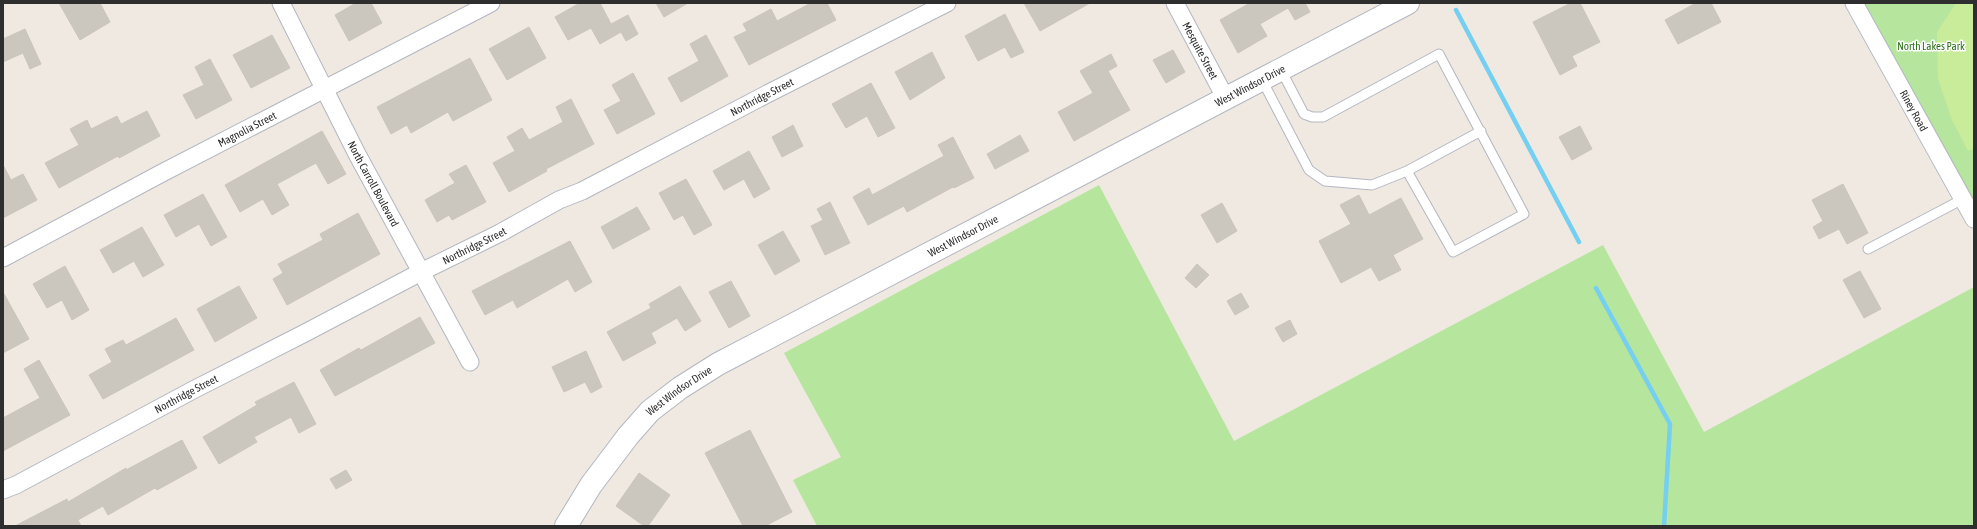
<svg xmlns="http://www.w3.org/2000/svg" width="1977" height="529" viewBox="0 0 1977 529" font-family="'Asap Condensed',sans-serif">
	<rect width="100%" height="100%" fill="#efe9e1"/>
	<path fill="#b6e59e" d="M1856,3H1974V202Z
		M1099,185L1234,441L1603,245L1704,432L1974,287V526H817L793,480L841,457L784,353Z"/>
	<path fill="#c9ec9a" d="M1956,3H1974V148L1968,151L1952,120L1938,79L1937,32Z"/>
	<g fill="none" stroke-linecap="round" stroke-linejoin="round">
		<path stroke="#75cff0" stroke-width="4.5" d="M1456,10L1579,242
			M1596,288L1670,424L1664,526"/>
	</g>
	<path fill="#cbc7bf" stroke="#cbc5ba" d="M59,3H100L110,22L80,40Z
		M356,3H371L382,23L349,41L335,15Z
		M580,3H600L611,24L628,15L638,34L626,41L621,32L600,44L591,28L568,40L555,17Z
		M656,3H688L664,17Z
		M811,3H827L836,20L749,65L734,37L747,31L743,24L771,9L777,21Z
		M1024,3H1090L1040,31Z
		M1250,3H1305L1310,12L1295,20L1288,8L1260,24L1267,36L1238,53L1220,20Z
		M1571,3H1580L1600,42L1572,56L1577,66L1560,75L1533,22Z
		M1696,3H1711L1721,22L1678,44L1665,20Z
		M1005,14L1024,52L1011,58L1005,47L978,61L965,36Z
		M529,27L546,58L507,80L489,49Z
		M25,29L41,64L30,69L23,53L3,62V39Z
		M272,35L290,68L251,88L233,55Z
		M706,35L728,76L681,102L668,78L699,61L690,44Z
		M1173,50L1185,72L1166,83L1153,60Z
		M932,52L945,78L910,100L895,72Z
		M1111,54L1117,66L1108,71L1130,110L1074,141L1058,112L1093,93L1080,71Z
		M470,58L492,100L453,121L448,112L411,133L407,125L391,134L377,107Z
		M210,59L232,100L196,119L183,95L204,85L195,67Z
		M633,73L655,114L617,134L604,110L621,101L612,85Z
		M871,83L895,128L878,137L867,116L846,128L832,104Z
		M571,99L594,144L546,169L547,171L509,192L493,163L515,151L507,137L522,128L529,140L563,122L556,107Z
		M147,111L160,136L119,158L118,156L59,188L45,163L79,145L70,129L87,120L91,129L117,116L121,124Z
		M793,125L803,146L782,157L772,137Z
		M1580,126L1592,149L1572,160L1559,137Z
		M322,131L346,174L328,184L316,163L277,184L289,205L272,215L263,199L240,212L225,185Z
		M1020,135L1029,151L995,169L987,154Z
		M953,137L974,178L954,188L953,187L907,212L904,206L868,225L853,197L869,188L872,195L944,156L938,145Z
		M749,151L770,189L754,198L744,179L724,190L713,171Z
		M3,165L11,180L23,174L37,200L3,218Z
		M466,165L486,202L452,220L449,215L437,222L425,200L455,183L449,174Z
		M686,179L712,225L694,235L683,215L674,220L659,193Z
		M1843,184L1868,233L1847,244L1839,229L1819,239L1813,227L1823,221L1812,200Z
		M203,194L227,237L211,246L199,224L176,237L164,215Z
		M1359,195L1369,215L1401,198L1423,239L1393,255L1401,270L1379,281L1371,267L1341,283L1319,241L1351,224L1340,205Z
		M830,202L850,243L825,255L811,226L823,220L817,209Z
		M1222,203L1237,231L1217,243L1201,215Z
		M637,207L650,229L613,249L601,227Z
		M358,213L380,254L287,305L273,279L283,273L278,264L323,240L320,234Z
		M142,227L164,265L143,277L134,261L113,273L100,250Z
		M783,231L800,261L775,275L758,245Z
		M570,241L592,282L575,292L568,279L517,308L513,300L485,315L472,291Z
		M1197,264L1209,275L1196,288L1185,278Z
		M65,266L89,310L72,320L62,300L47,308L33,284Z
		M1860,271L1881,309L1864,318L1843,280Z
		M731,281L750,316L729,328L709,292Z
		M239,286L257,318L215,342L197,309Z
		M680,286L701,321L685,331L677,318L651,333L656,343L623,361L607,332L651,308L649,304Z
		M3,292L29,339L3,353Z
		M1241,293L1249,307L1235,315L1227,301Z
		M420,317L435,343L335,396L320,370L359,348L361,350Z
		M176,318L194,350L103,399L89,375L112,362L105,349L123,340L126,345Z
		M1290,320L1297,334L1283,342L1275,328Z
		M586,351L602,387L591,393L585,382L564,392L552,367Z
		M39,360L70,415L3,451V418L40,398L24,369Z
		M294,382L316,424L299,433L291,417L254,437L257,442L219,464L203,437L257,405L255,402Z
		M750,430L792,512L765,526H743L705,453Z
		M182,440L197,468L157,490L155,488L108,515L103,506L78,520L81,526H15L67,499L68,502L126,468V470Z
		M346,470L352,480L336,489L330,479Z
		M639,473L670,495L648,526H644L616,506Z"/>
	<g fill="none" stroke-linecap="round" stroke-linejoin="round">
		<g stroke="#b4b7c1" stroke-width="11">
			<path id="lane" d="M1281,70L1304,114L1312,117H1323L1439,54L1524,214L1453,252L1407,171
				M1262,80L1309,170L1325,181L1372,185L1407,171L1481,131
				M1868,249L1963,199"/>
		</g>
		<g stroke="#b4b7c1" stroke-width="19">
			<g id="street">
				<path id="s1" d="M281,3L357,154L470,362"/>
				<path id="s2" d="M1175,3L1226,99"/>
				<path id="s3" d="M1854,3L1974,219"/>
				<path id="s4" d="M3,258L162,173L491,3"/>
				<path id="s5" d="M3,490L16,485L193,390L303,334L421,272L500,233L559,200L582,191L769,93L947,3"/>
			</g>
		</g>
		<g stroke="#b4b7c1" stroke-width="24">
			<g id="secondary">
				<path id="s6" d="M566,526L591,485L628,436L650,411L680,388L718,364L1408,3"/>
			</g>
		</g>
		<use href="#lane" stroke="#fff" stroke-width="9"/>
		<use href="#street" stroke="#fff" stroke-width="17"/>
		<use href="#secondary" stroke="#fff" stroke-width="22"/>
	</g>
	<g text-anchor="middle" stroke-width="3" stroke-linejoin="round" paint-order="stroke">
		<g font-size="11" fill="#2c6e1b" stroke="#fff">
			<text x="1931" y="50">North Lakes Park</text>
		</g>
		<g font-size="11" fill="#2e2e2e" stroke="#fff">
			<text dy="4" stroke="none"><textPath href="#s2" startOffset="54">Mesquite Street</textPath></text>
			<text dy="4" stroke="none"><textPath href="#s6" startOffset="826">West Windsor Drive</textPath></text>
			<text dy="4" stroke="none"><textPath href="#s5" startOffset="855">Northridge Street</textPath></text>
			<text dy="4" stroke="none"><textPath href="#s3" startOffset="123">Riney Road</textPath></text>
			<text dy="4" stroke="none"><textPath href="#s4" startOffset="276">Magnolia Street</textPath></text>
			<text dy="4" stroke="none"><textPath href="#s1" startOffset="203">North Carroll Boulevard</textPath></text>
			<text dy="4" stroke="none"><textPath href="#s6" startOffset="502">West Windsor Drive</textPath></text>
			<text dy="4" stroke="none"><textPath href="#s5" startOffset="531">Northridge Street</textPath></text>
			<text dy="4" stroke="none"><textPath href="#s6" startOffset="178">West Windsor Drive</textPath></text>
			<text dy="4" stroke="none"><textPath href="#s5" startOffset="207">Northridge Street</textPath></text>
		</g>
	</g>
	<rect width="1977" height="529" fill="none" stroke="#2e2e2e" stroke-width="8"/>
</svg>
